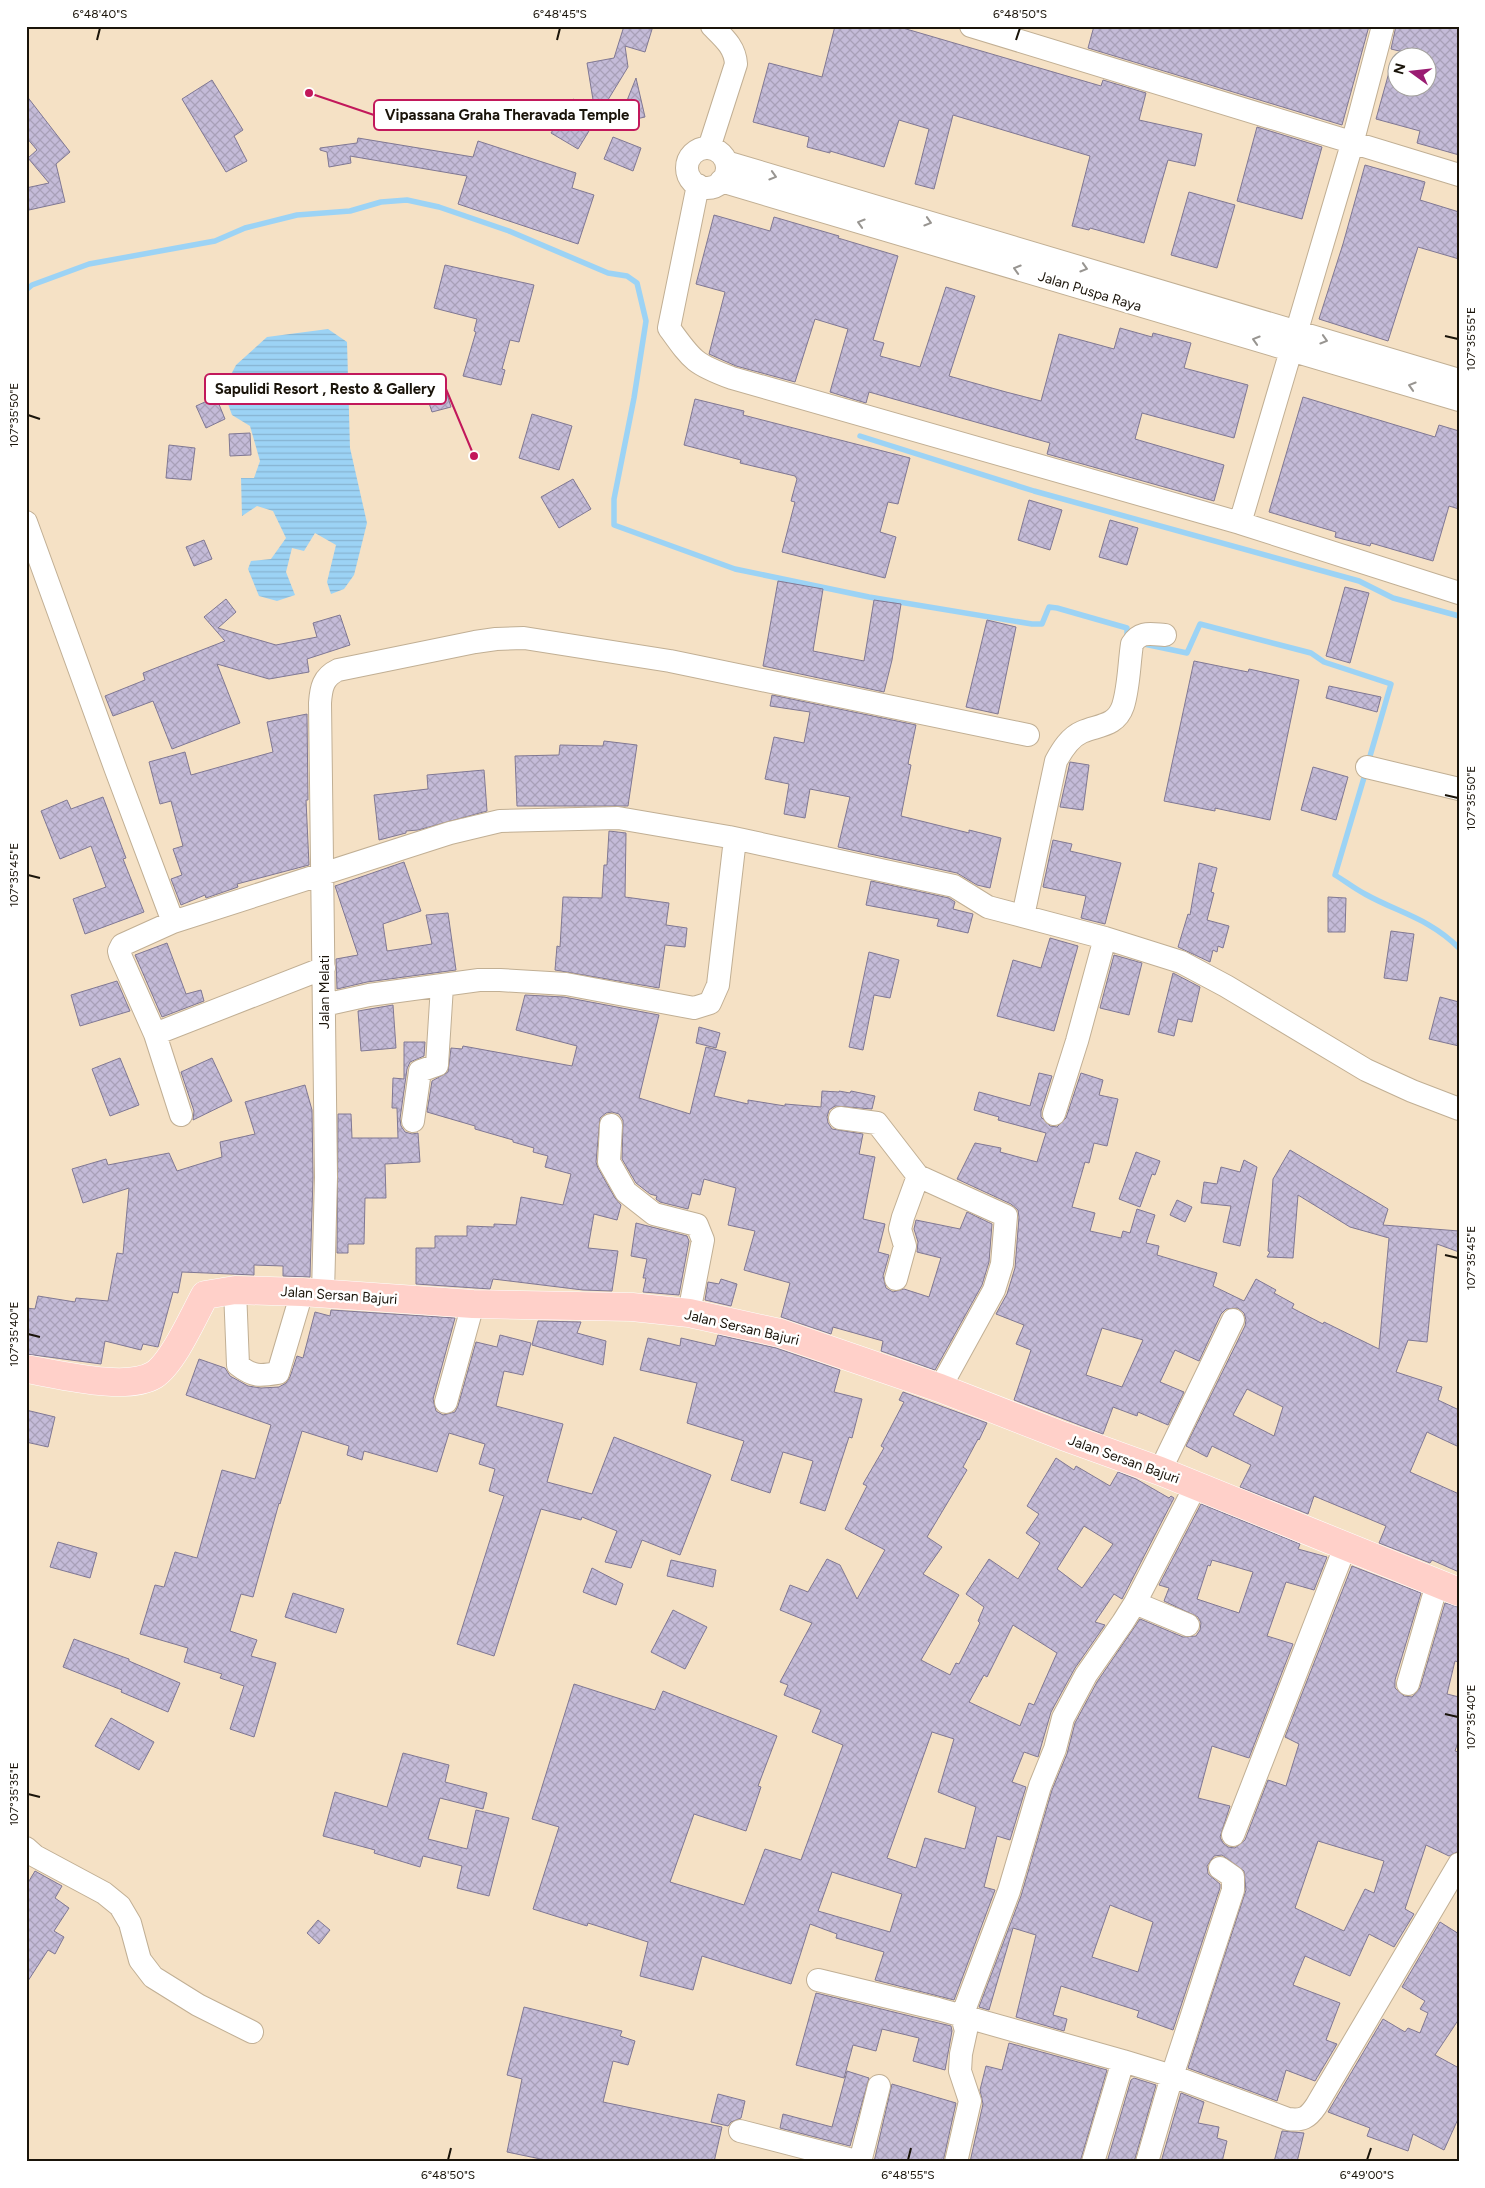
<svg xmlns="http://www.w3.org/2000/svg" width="1485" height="2188" viewBox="0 0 1485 2188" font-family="Figtree,sans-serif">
	<defs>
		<pattern id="water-rules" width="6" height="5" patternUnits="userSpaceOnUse" patternTransform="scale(1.25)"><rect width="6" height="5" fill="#9cd3f5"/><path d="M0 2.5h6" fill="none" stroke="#86b4d1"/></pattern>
		<pattern id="building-cross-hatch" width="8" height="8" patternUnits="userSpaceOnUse" patternTransform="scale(1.25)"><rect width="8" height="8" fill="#c4bbd8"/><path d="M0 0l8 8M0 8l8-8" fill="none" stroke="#a8a0b8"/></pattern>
	</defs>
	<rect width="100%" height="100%" fill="#f5e1c5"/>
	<path fill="url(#water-rules)" d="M328,329L347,342L350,448L367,523L354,575L344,589L331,594L327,582L336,545L315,533L304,551L292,548L286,572L295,595L277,601L259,596L248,569L251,561L271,559L286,538L273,511L257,506L242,516L241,478H254L260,461L250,426L232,415L223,390L236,365L267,337Z"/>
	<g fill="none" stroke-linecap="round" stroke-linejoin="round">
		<path stroke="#9cd3f5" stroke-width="5.5" d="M26,290L32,285L89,264L215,241L245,228L297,215L350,211L381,202L407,200L439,207L509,231L608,273L627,276L637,283L646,321L634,398L614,499V525L735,569L869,597L1032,624H1042L1049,607L1057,608L1127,628V639
			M860,436L1034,491L1359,581L1393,598L1459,616
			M1144,644L1187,653L1200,624L1311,653L1324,662L1391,684L1368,763
			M1366,771L1335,875C1345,881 1355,889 1365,894C1399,913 1429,918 1459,948"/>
	</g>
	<path fill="url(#building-cross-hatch)" stroke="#807893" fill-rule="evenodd" d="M624,26H653L645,52L625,46L628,67L578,149L551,133L573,99L595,112L587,63L614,58Z
		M835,26H896L1101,86L1103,80L1146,93L1139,120L1202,134L1195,166L1168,160L1144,243L1090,228L1089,230L1072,226L1090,156L953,115L934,189L915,184L929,129L899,120L884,167L830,151V153L807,147L809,137L753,122L769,63L822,77Z
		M1094,26H1369L1342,125L1088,48Z
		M1396,26H1459V155L1417,143L1420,131L1376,119L1393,58L1398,59V88H1428V58L1391,49Z
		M636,78L645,117L618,123Z
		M212,80L243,130L234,136L247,161L226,172L182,99Z
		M26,95L70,152L56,164L65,202L29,210L26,188L49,183L28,158L37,150L26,137Z
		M1257,127L1322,147L1302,219L1237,201Z
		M613,137L641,148L633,171L604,159Z
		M358,138L473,157L478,141L576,173L572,188L594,195L578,244L458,204L467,176L350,156L351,163L329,167L327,152L320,150V148L357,143Z
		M1365,165L1425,182L1420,200L1459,212V259L1418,247L1388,341L1319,319L1343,244Z
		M1189,192L1235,205L1217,268L1171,255Z
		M714,215L770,231L774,217L839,236L838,238L898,256L873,340L884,343L880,356L920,367L946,287L975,296L949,376L1006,392L1041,401L1059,334L1114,349L1120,328L1152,337L1153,333L1191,343L1184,368L1248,385L1234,438L1142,413L1135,439L1224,465L1214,501L1047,454L1050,443L869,392L866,403L830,392L848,329L815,319L795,382L736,366L709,354L725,292L696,284Z
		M445,265L534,285L519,342L510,340L502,369L505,370L501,385L463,376L476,332L474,331L477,319L434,308Z
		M446,391L451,407L432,412L427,397Z
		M216,397L225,419L206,428L196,406Z
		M1303,397L1435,437L1439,425L1459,431V509L1449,506L1433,561L1371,543L1370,546L1335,537L1336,532L1269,512Z
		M695,399L744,411L743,415L910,458L898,504L888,502L880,532L896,537L885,578L782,552L795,502L791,501L797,479L795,476L740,463L741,460L684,445Z
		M532,414L572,426L559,470L519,458Z
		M250,433L251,455L230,456L229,434Z
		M169,445L195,448L191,480L166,478Z
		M573,479L591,509L559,528L541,497Z
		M1029,500L1062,510L1050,550L1018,540Z
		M1110,520L1138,528L1127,565L1099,557Z
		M204,540L212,559L194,566L186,547Z
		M778,581L823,589L813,651L864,661L874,600L901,604L892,660L884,692L763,666Z
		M1345,587L1369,593L1350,663L1326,656Z
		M226,599L236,612L218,628L276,645L317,637L313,623L340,615L350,645L307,659L309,672L269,679L217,664L240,723L172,749L153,701L113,716L105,696L145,680L143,673L225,641L204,617Z
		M987,620L1016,627L998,714L966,707Z
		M1194,661L1248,672L1249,669L1299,680L1270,820L1215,808V811L1164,801Z
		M1329,686L1381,697L1377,712L1326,698Z
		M772,695L916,725L908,764L911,765L901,816L969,833V830L1001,838L990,888L977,885L957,873L838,847L850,797L810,789L805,818L784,814L789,784L765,779L774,737L804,743L810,712L770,706Z
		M307,714L308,800H306L309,865L237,884L238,887L206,898L205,895L181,905L171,879L182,875L173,849L183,846L171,801L160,804L149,762L185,752L191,775L273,752L267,722Z
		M604,741L637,745L628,806H517L515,756L559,755L560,745L603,746Z
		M1070,762L1089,765L1083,810L1060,807Z
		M1313,767L1348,777L1336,820L1301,810Z
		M484,770L487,811L418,830L406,831V833L379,840L374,795L428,789L427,775Z
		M103,797L126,858L123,859L144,912L85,934L73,899L106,887L91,846L60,859L41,811L67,800L71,809Z
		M609,831L626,833L625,897L669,903L666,925L687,928L685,947L665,945L659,988L555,970L557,946L560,947L563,897L602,898L604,865H607Z
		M1053,840L1072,844L1070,851L1121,863L1105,924L1081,918L1086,896L1043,887Z
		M404,862L421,911L383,924L387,951L432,944L426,915L448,913L456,970L367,982L337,989L336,959L358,955L335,886Z
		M1199,863L1217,868L1211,892L1214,893L1207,920L1229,926L1223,948L1218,946L1217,952L1213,950L1210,962L1178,947L1188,914L1190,915Z
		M871,881L949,898L955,902L953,909L973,914L968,933L937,926L939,919L866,905Z
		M1328,897L1346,898L1345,932H1328Z
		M1391,931L1414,934L1407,981L1384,978Z
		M1050,938L1078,946L1054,1031L997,1016L1013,960L1041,968Z
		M167,943L186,994L201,990L204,1001L162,1017L135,955Z
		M869,952L899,960L890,998L874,995L863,1050L849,1047Z
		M1114,955L1142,963L1129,1015L1100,1008Z
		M1173,973L1200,987L1192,1022L1178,1019L1174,1036L1158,1032Z
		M117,981L130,1011L80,1026L71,995Z
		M525,995L564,997L659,1015L639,1098L690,1114L706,1047L726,1052L714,1096L748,1104V1100L785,1106V1104L821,1107L822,1091L839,1092V1091L850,1093L851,1091L875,1096L872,1109L835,1106L829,1110L827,1117L828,1123L832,1129L863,1134L859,1154L875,1157L863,1219L885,1224L878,1252L889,1255L883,1276L886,1288L893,1292L904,1289L929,1297L941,1258L917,1252L918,1242L914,1229L916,1220L960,1229L967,1212L992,1224L989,1262L982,1285L935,1370L881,1351L883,1341L833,1327L831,1334L781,1317L790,1283L744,1270L755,1231L728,1225L736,1188L704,1179L700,1195L692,1193L688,1209L660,1202L656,1199L657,1196L650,1194L636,1183L622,1159L623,1120L619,1114L612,1112L606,1113L600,1118L596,1162L598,1168L615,1198L621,1205L617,1220L594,1214L588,1248L618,1251L612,1291L583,1290L493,1279L490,1289L416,1284V1248H435V1236H467V1226L494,1227V1224L516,1225L521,1197L563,1205L571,1174L545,1167L548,1156L533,1152L534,1148L513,1142V1140L475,1129V1126L427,1112L432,1081L448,1072L451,1048L462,1049L463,1046L572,1066L577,1046L516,1030Z
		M1440,997L1459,1002V1046L1429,1039Z
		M393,1005L396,1048L361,1051L358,1011Z
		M699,1027L720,1033L716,1048L696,1043Z
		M404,1042H425L424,1056L410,1062L407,1069L400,1119L401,1126L405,1132L412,1134L418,1133L420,1162L385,1164L386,1198H365L364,1244H348V1253H337L338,1114H351L352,1138H398L397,1108H392L393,1078L404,1079Z
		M120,1058L139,1105L110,1116L92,1069Z
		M212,1058L232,1101L193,1120L194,1111L181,1072Z
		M1039,1073L1052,1076L1041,1111V1117L1050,1126L1057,1127L1066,1118L1081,1073L1103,1080L1099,1095L1118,1099L1107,1146L1094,1143L1089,1163L1085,1162L1072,1207L1095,1213L1090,1231L1121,1238L1123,1231L1130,1233L1137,1209L1155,1215L1146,1243L1159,1246L1157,1255L1217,1273L1213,1286L1244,1301L1256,1279L1276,1290L1274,1293L1294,1304L1292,1308L1323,1324L1324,1322L1379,1349L1389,1238L1350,1227L1298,1195L1293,1258L1267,1257L1270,1252L1268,1251L1273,1179L1290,1150L1388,1209L1383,1225L1459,1231V1252L1437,1244L1427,1342L1408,1340L1396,1372L1442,1387L1438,1400L1459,1410V1447L1427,1432L1410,1472L1459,1494V1572L1432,1560L1430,1563L1379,1543L1386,1526L1314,1496L1308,1514L1240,1487L1251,1465L1212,1446L1207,1457L1186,1446L1245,1326L1246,1320L1244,1313L1238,1308L1226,1309L1221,1314L1199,1361L1175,1350L1160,1382L1184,1392L1168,1425L1138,1412L1137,1416L1113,1407L1103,1434L1014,1400L1031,1350L1016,1344L1024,1325L996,1314L1007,1294L1015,1268L1019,1217L1018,1210L1011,1204L957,1179L975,1143L1001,1148L1000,1152L1037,1162L1046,1133L998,1120L999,1117L974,1110L979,1092L1030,1106ZM1102,1328L1143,1340L1122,1387L1086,1375ZM1247,1389L1283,1407L1274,1436L1233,1415Z
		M305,1085L312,1110L313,1177L310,1277L283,1276V1266L254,1265V1275L182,1272L178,1293L173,1292L158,1347L143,1344L141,1350L105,1341L101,1364L26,1354V1308L35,1309L38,1296L75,1302L76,1298L108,1301L117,1253L123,1254L129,1188L83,1203L72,1169L106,1159L108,1165L169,1153L177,1171L222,1157L220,1142L255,1134L245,1102Z
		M1136,1152L1160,1161L1155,1175L1152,1174L1140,1207L1119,1199Z
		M1244,1160L1257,1167L1240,1246L1223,1242L1231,1206L1201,1203L1204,1182L1217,1184L1221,1167L1240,1172Z
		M1177,1200L1192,1207L1185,1222L1170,1215Z
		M636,1223L687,1236L689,1241L679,1295L643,1292L646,1278H643L647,1259L631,1256Z
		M721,1279L737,1284L731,1306L705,1300L708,1282L719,1284Z
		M331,1310L455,1318L433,1399L436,1411L443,1415L455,1412L458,1406L476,1342L497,1347L500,1335L531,1343L523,1375L504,1371L496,1406L563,1424L547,1482L592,1494L614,1437L711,1475L680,1555L642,1540L631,1568L605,1562L617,1531L582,1517L581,1520L541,1509L494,1656L457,1644L504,1496L489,1491L495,1469L479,1464L485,1444L449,1433L437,1472L364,1451L362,1460L347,1455L349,1446L302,1431L280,1504L279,1503L253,1597L241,1594L230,1631L257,1640L251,1656L276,1663L254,1737L230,1729L244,1686L220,1678L222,1674L184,1662L188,1648L140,1634L155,1585L164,1587L175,1552L197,1558L222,1470L255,1479L271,1425L186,1395L199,1359L225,1368L230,1376L248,1386L261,1388L279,1387L286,1383L290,1377L297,1356L303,1358L315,1312L330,1316Z
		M538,1321L581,1322L577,1333L606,1341L603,1365L532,1345Z
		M718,1335L776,1348L840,1370L834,1392L862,1399L852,1438L849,1437L825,1511L800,1503L813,1461L783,1452L770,1493L731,1480L744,1441L687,1423L697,1383L640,1370L648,1338L680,1346L681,1338L715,1346Z
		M903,1392L987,1423L979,1440L978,1439L963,1467L967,1470L927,1537L942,1547L923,1574L959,1595L921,1660L950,1675L956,1663L959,1664L980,1623L978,1621L984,1607L966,1594L989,1559L1018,1579L1040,1543L1026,1533L1039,1514L1027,1506L1056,1458L1074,1470L1076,1466L1110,1486L1118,1472L1136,1479L1169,1498L1171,1496L1174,1498L1122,1599L1114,1594L1095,1622L1105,1625L1075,1668L1051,1712L1038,1757L1024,1752L1012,1782L1026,1787L1010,1840L997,1836L984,1887L995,1890L954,2000L875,1980L884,1952L836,1938L837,1934L810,1924L791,1984L702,1956L693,1990L640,1976L648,1942L588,1923L587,1926L533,1909L559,1827L532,1819L574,1684L655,1710L663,1691L777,1736L758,1786L761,1787L746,1831L694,1814L670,1882L744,1905L765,1849L801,1860L843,1745L812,1732L821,1710L784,1695L788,1685L780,1682L812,1623L780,1610L790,1585L808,1592L827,1559L840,1565L857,1599L885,1550L845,1529L867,1486L863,1484L884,1448L881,1446L904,1402L899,1400ZM1084,1526L1113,1544L1082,1588L1057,1569ZM1013,1625L1057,1653L1034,1705L1029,1703L1020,1726L969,1702L984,1675L987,1677ZM932,1732L954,1739L938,1792L976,1807L965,1849L925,1838L916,1868L887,1858ZM832,1872L902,1894L890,1932L818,1911Z
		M26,1410L55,1417L48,1447L26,1442Z
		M1201,1504L1300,1544L1298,1549L1327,1557L1314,1590L1286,1582L1267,1636L1293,1644L1249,1758L1212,1746L1198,1798L1230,1806L1220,1837L1223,1843L1228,1847L1235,1848L1245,1840L1268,1780L1286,1786L1299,1744L1285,1737L1352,1566L1421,1593L1395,1680V1688L1404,1696L1412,1697L1420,1688L1445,1603L1459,1607V1662L1455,1661L1447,1694L1459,1697V1739L1455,1751L1459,1752V1851L1449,1856L1426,1845L1405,1909L1414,1914L1394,1947L1369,1934L1350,1976L1305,1956L1293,1985L1340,2003L1326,2040L1337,2044L1315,2081L1286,2070L1277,2101L1188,2068L1246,1890L1244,1871L1222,1855L1214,1856L1207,1866L1208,1874L1220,1884V1888L1173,2030L1137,2017L1139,2011L1061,1986L1053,2015L1067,2019L1064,2031L1016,2017L1036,1935L1013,1928L989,2010L979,2007L1021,1896L1052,1790L1067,1754L1075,1723L1097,1682L1140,1619L1183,1637L1196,1636L1200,1630L1201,1623L1198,1617L1164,1601L1169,1588L1159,1585ZM1212,1560L1253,1572L1239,1613L1197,1599L1208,1565L1210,1566ZM1318,1841L1384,1861L1374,1893L1365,1889L1344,1931L1295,1908ZM1110,1905L1153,1922L1138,1972L1092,1957Z
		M58,1542L97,1553L90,1578L50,1567Z
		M671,1560L716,1570L713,1587L667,1576Z
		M592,1568L623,1584L616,1605L583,1592Z
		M293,1593L344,1609L336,1633L285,1617Z
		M673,1610L707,1627L685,1669L651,1652Z
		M74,1639L129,1659V1661L180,1683L168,1712L121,1692L122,1690L63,1667Z
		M111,1718L154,1742L139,1770L95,1746Z
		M403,1753L449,1765L445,1782L487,1793L483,1809L440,1798L428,1839L467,1849L476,1810L509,1818L489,1896L457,1888L462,1866L423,1856L420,1867L374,1853L375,1850L323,1836L335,1792L387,1807Z
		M35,1871L62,1886L55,1898L69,1908L54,1931L64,1937L55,1954L48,1950L26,1984V1886Z
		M318,1920L330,1930L319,1944L307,1933Z
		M1440,1922L1459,1934V2019L1435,2055L1459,2068V2117L1444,2150L1413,2134L1408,2151L1367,2136L1370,2128L1328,2112L1383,2019L1405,2032L1408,2028L1420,2033L1428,2013L1420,2009L1425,2001L1402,1987Z
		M816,1993L951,2026L952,2031L945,2070L913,2061L919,2038L882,2029L876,2051L853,2045L844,2078L796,2065Z
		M524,2007L622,2031L620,2036L635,2041L628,2065L613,2061L603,2102L722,2127L714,2162H555L507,2152L522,2079L507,2075Z
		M1009,2043L1107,2070L1080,2162H970L983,2104L980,2090L986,2066L1002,2070Z
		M847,2071L869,2078L850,2146L780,2128L783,2114L832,2127Z
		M1134,2078L1156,2085L1134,2162H1107L1131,2080Z
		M892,2084L956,2103L943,2162H874Z
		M1181,2093L1204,2102L1198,2123L1219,2127L1217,2138L1227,2141L1222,2162H1161Z
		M718,2094L745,2101L741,2118L731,2122L728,2126L711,2122Z
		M1282,2131L1304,2133L1297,2162H1274Z"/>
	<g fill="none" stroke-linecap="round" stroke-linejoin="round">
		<g stroke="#c1af94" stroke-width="24">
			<path id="minor" d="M971,26L1459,175
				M709,148L736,64C735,47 724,38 712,26
				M687 168a20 20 0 1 1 40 0a20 20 0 1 1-40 0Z
				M726,162L1459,380
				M721,181L1459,400
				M698,185L669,328C692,360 694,364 732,378L1240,523L1459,593
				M26,522L116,770L173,922
				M1240,523L1352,144L1383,26
				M1367,767L1459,789
				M1023,916L1056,761C1062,750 1070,737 1082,732C1097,725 1116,727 1123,706C1129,687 1129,664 1132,644C1140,631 1150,634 1165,635
				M324,1005L369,995L479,980H500L566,984L694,1008L710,1003L718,985L735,839
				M155,1034L324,968
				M1054,1114L1077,1041L1105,938
				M181,1115L155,1034L120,955L119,951L122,945L173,922L450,833L500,821L618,818L729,837L954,886L988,907L1105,938L1181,962L1226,986L1366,1070L1412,1091L1459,1109
				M840,1118L877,1123L918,1176L1006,1216L1002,1264L994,1290L940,1388
				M413,1121L420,1071L437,1065L442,986
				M611,1125L609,1162L626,1192L654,1214L697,1225L703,1240L689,1313
				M896,1279L905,1246L900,1229L903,1217L918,1176
				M235,1290L238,1365C253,1377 260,1376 278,1373L302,1292
				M323,1293L326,1177L320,703C321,688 323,677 338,670L475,642L496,639L524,638L670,661L1028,735
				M446,1402L473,1304
				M1160,1471L1233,1320
				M1135,1603L1196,1485
				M1408,1684L1437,1584
				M1233,1835L1345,1547
				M26,1848L35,1856L104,1893L120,1906L130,1923L140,1960L153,1977L198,2005L252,2032
				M818,1980L938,2009L1123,2061L1172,2076L1288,2119C1302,2121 1308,2118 1316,2106L1459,1864
				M740,2131L860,2162
				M860,2162L879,2086
				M956,2162L970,2101L960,2071L961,2054L966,2031L962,2016L1009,1891L1040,1786L1055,1749L1063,1718L1086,1675L1123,1622L1135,1603L1188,1625
				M1093,2162L1123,2061
				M1147,2162L1172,2076L1233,1890V1877L1220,1868"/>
		</g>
		<g stroke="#fff" stroke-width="29">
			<path id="major" d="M26,1369C58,1374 126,1392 154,1375C173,1363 194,1315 205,1295L235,1290L302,1292L473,1304L632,1307L689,1313L780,1333L940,1388L1063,1436L1160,1471L1459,1592"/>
		</g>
		<use href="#minor" stroke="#fff" stroke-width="22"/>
		<use href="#major" stroke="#ffd0c9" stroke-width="28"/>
	</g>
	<defs><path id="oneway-chevron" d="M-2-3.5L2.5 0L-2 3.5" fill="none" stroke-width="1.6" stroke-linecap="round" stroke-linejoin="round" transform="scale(1.25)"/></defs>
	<g stroke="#989591">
		<use href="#oneway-chevron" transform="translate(773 176) rotate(17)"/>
		<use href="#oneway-chevron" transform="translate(928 222) rotate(17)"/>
		<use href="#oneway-chevron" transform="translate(861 223) rotate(-163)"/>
		<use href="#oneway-chevron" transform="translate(1084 268) rotate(17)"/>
		<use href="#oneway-chevron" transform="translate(1017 269) rotate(-163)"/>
		<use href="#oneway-chevron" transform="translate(1256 340) rotate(-163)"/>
		<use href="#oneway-chevron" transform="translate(1324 340) rotate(17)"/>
		<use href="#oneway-chevron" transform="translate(1412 386) rotate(-163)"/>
	</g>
	<path fill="none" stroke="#1a140a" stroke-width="2" d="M97,40L100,28M557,40L560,28M1016,40L1020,28M1445,336L1458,339M28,415L40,419M1445,795L1458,798M28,875L40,878M1445,1255L1458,1258M28,1334L40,1337M1445,1714L1458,1717M28,1794L40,1797M448,2160L451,2148M908,2160L911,2148M1367,2160L1371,2148"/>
	<g text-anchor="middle" stroke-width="5" stroke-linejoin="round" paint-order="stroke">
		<g font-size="14" fill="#1a140a" stroke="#fff">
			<text transform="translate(1090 291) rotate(17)" y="5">Jalan Puspa Raya</text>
			<text transform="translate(324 992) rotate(-90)" y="5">Jalan Melati</text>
			<text transform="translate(339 1295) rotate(4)" y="5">Jalan Sersan Bajuri</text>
			<text transform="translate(742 1327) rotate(13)" y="5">Jalan Sersan Bajuri</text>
			<text transform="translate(1124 1459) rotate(20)" y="5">Jalan Sersan Bajuri</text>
		</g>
	</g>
	<path fill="none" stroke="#c2185b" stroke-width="2" d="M309 93L374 115M474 456L446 389"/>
	<g fill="#c2185b" stroke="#fff" stroke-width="2">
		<circle cx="309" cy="93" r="5"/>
		<circle cx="474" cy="456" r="5"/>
	</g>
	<g fill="#fff" stroke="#c2185b" stroke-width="2">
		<rect x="374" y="100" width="265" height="30" rx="5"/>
		<rect x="205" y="374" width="241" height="30" rx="5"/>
	</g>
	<g font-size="15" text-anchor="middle" font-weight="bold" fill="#1a140a">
		<text x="507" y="120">Vipassana Graha Theravada Temple</text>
		<text x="325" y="394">Sapulidi Resort , Resto &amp; Gallery</text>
	</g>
	<rect width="1485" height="2188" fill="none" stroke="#ffffff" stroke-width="55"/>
	<g transform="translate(1412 72) rotate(285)"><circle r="24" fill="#ffffff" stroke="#a3a19d"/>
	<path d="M0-4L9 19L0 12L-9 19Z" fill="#9a1c72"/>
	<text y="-8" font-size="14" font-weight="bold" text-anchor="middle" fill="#1a140a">N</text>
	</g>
	<rect x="28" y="28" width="1430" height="2132" fill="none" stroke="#1a140a" stroke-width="2"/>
	<g font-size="12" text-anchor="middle" fill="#1a140a">
		<text x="100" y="18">6°48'40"S</text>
		<text x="560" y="18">6°48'45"S</text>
		<text x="1020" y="18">6°48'50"S</text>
		<text transform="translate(1471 339) rotate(-90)" y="4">107°35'55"E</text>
		<text transform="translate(14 415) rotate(-90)" y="4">107°35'50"E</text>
		<text transform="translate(1471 798) rotate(-90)" y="4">107°35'50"E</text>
		<text transform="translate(14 875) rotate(-90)" y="4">107°35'45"E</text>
		<text transform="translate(1471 1258) rotate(-90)" y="4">107°35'45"E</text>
		<text transform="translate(14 1334) rotate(-90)" y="4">107°35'40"E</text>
		<text transform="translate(1471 1717) rotate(-90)" y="4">107°35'40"E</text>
		<text transform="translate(14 1794) rotate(-90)" y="4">107°35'35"E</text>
		<text x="448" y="2179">6°48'50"S</text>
		<text x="908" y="2179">6°48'55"S</text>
		<text x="1367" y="2179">6°49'00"S</text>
	</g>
</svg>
